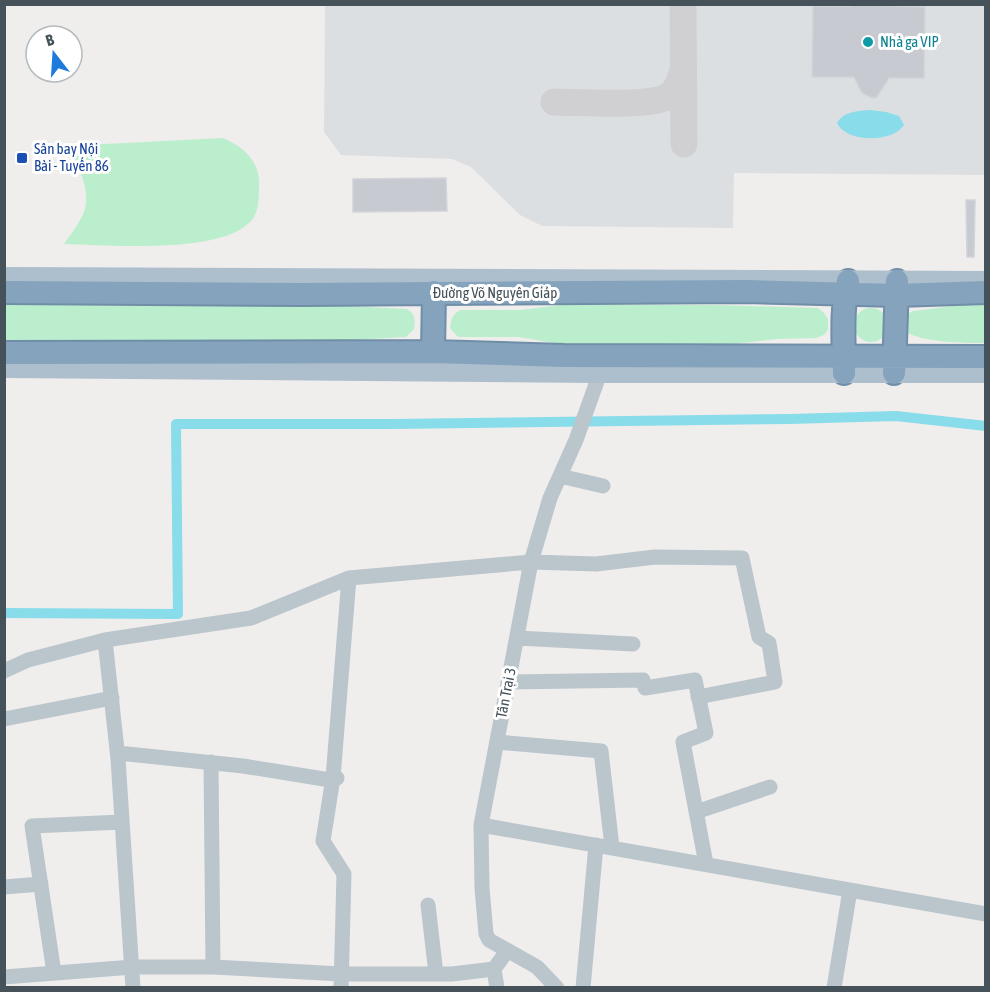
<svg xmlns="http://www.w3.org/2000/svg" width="990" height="992" viewBox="0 0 990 992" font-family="'Asap Condensed',sans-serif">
	<rect width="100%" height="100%" fill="#f0eded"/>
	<path fill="#dcdfe2" d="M325,5H985V175L734,173L733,228L542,226L520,215L471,167L452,159L341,155L324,132Z"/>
	<path fill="#bec" d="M223,138C243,147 260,160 259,185C259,196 259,211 252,220C223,255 107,245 64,244C71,234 79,224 84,212C92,188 77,159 59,144H105Z
		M5,303L303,304L407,309C416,315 415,320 414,329L406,337L301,343L5,342Z
		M970,304H985V343C959,343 926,343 903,331L904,316L913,311Z
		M560,305H715L818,308L824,313L828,319V330L824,335L816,338L777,339L716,346L559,344L519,337H458L450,328C451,319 452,314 461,310H521Z
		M854 325a17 17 0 1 1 34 0a17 17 0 1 1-34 0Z"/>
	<path fill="#89dcea" d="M871,110L886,112L899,116L904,125C893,143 846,143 837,123C844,111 858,111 871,110Z"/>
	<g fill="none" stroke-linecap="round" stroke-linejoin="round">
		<path stroke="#89dcea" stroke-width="10" d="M4,613L178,614L176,424H392L790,419L896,416L986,426"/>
		<path stroke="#d0d0d2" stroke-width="27" d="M683,4L684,144
			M554,102C579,102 653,108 670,95C677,89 681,79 683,70"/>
	</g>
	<path fill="#c7cad0" stroke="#d1d4d9" stroke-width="1.5" d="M853,4L925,7L924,78H889L877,97L872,98L862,93L854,77H812L813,6H852Z
		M446,178L447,211L353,212V179Z
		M966,200H975L974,257H967Z"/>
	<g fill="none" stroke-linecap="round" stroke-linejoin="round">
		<g stroke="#708ea7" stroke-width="26">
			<path id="highway" d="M4,292L302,294L747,291L897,295L986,292
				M433,352L434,292
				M4,353L433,352L564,356L986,357
				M844,373C844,343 841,311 848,281
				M894,373L897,281"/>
		</g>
		<path stroke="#bbc6cc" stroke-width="15" d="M560,476L603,486
			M517,638L633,644
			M105,640L118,759L133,988
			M4,671L28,660L105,640L251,618L349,578L531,562L596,564L655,557L742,558L759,637L769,643L775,682L698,697
			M508,682L643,680L645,688L695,680L706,733L683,742L706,864
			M4,719L112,698
			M497,742L601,751L612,847
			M118,753L243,766L324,779L337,778
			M211,762L213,967
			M696,812L770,787
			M481,825L986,914
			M4,887L41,884
			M428,905L436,974
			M494,969L497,988
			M54,973L32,826L122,822
			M4,977L133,967H213L341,974H452L494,969L507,951
			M341,988L344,874L323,841L333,778L349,578
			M557,988L537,967L489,940L486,934L482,888L481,825L531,562L550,498L576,440L600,373
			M583,988L596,845
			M834,988L850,890"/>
		<path stroke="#adbecc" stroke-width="20" d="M4,277L986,281
			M4,368L600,373H986"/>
		<use href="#highway" stroke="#85a3bc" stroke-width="22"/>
	</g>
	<circle fill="#0f9aa8" stroke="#fff" stroke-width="2" cx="868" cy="42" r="6"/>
	<rect fill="#1a4fb4" stroke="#fff" stroke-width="2" x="16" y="152" width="12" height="12" rx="3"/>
	<g text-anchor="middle" stroke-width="6" stroke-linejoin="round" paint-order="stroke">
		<g font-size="15" fill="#0d838f" stroke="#fff" text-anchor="start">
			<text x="880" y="47">Nhà ga VIP</text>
		</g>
		<g font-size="15" fill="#164399" stroke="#fff" text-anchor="start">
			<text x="34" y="154">Sân bay Nội<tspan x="34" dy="17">Bài - Tuyến 86</tspan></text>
		</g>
		<g font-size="15" fill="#46525a" stroke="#fff">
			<text x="495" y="298">Đường Võ Nguyên Giáp</text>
			<text transform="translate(506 693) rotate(-79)" y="5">Tân Trại 3</text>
		</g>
	</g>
	<rect width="990" height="992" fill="none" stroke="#46525a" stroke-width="12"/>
	<g transform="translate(54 54) rotate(343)"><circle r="28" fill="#ffffff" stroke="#b5babd" stroke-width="1.5"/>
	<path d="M0-4.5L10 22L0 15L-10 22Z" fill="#1c7bdb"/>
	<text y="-9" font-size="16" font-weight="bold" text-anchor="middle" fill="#46525a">B</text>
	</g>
</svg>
